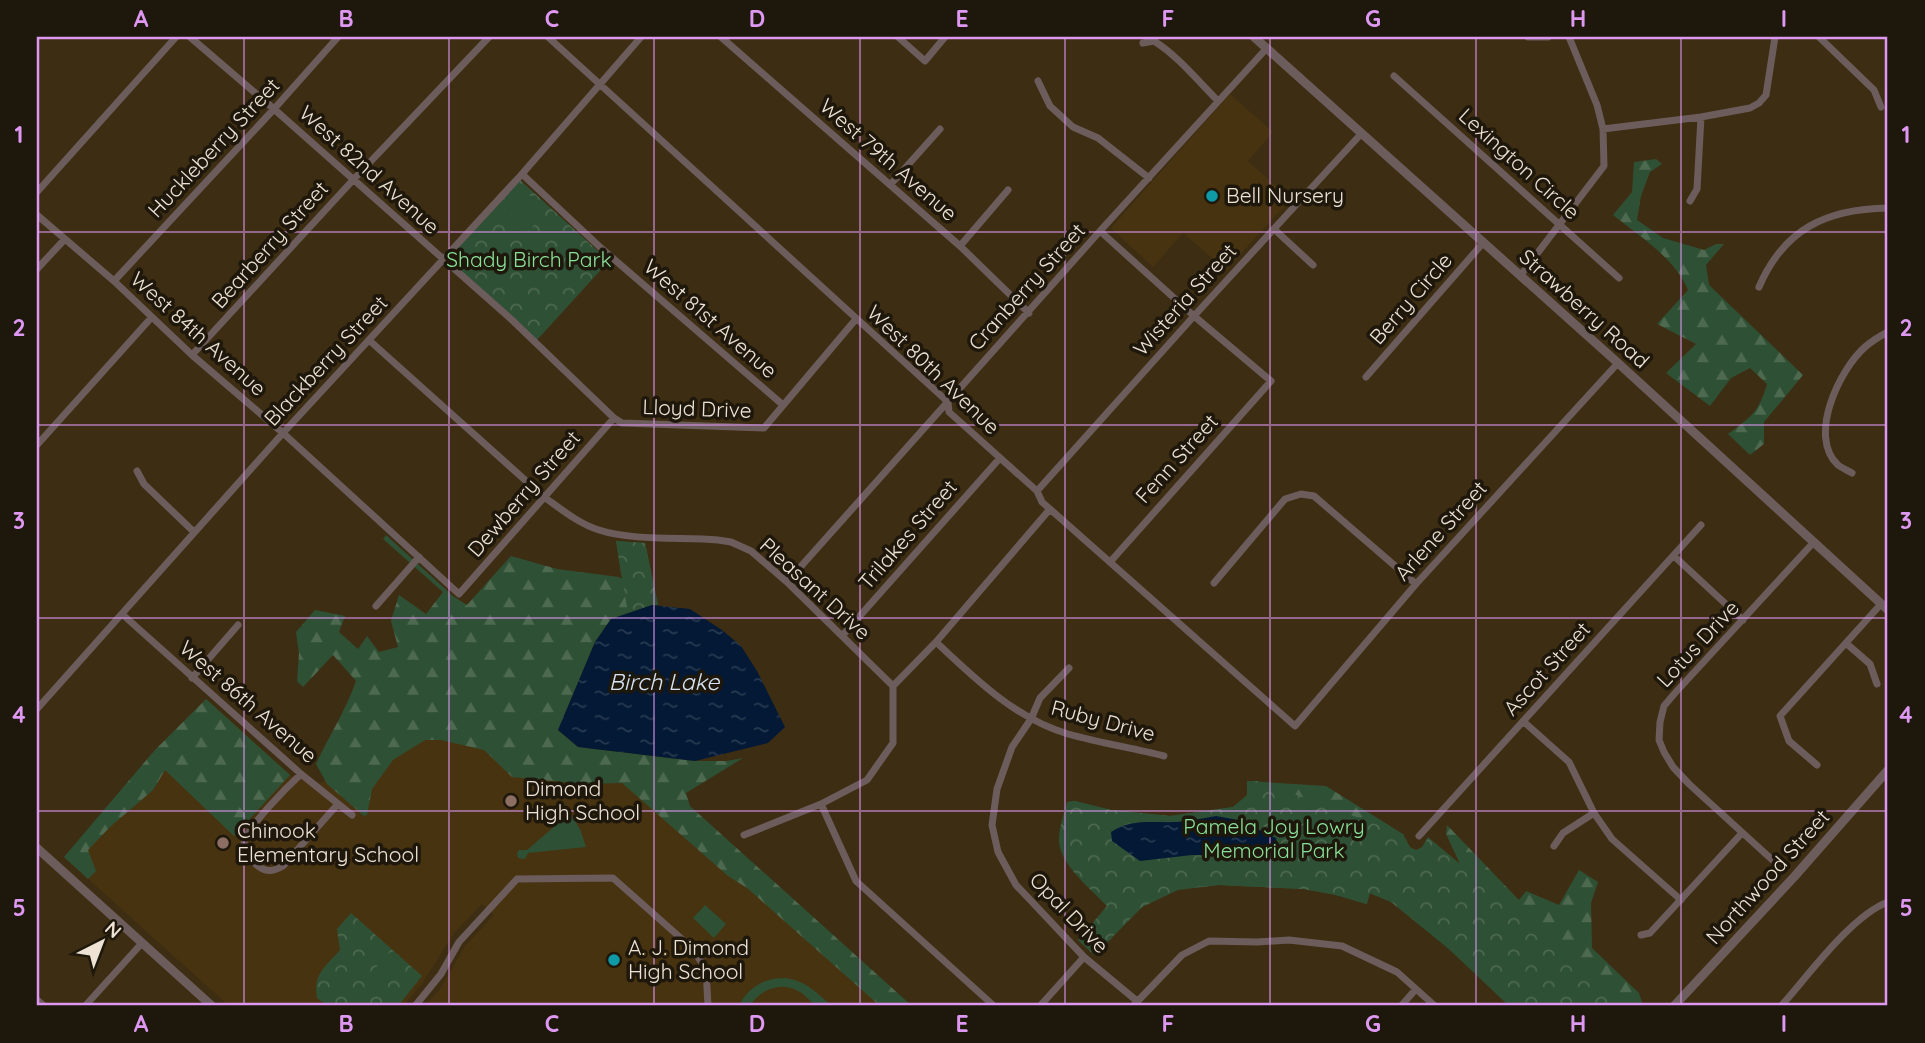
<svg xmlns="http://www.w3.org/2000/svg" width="1925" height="1043" viewBox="0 0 1925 1043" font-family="Quicksand,sans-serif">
	<defs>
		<pattern id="forest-firs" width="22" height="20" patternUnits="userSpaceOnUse" patternTransform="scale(1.75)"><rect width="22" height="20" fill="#2e5034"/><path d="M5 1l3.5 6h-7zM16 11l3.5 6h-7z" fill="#4d6950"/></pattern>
		<pattern id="park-crowns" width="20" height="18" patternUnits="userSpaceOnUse" patternTransform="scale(1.75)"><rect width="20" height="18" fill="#2e5034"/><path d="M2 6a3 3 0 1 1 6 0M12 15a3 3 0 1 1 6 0" fill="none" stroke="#4d6950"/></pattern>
		<pattern id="water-ripples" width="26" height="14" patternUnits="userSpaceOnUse" patternTransform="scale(1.75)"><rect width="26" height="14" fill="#031935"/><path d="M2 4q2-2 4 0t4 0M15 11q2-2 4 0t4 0" fill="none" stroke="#283a51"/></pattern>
	</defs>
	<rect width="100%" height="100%" fill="#3d2d12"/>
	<path fill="#483311" d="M1230,94L1273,132L1248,161L1291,199L1226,270L1183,233L1153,267L1111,228Z
		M461,616L558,731L909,1006H424L440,989L465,946L494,915L482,904L454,933L422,984L403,1006H229L64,857L206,699L295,779L301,774L311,782L322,783Z"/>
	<path fill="url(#forest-firs)" d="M1656,159L1662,164L1650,172L1641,196L1637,220L1663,238L1704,250L1716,244H1724L1706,265L1709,285L1803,375L1764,422V444L1750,455L1728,434C1751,417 1759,412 1767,384L1750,368L1731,378L1710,406L1666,373L1696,344L1657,324L1688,290C1675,258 1639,236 1613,215L1632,192L1634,162Z
		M386,535L453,596L467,605L511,556L557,569L619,577L622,579L616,541L645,543L658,605H652L611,619L595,642L558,730L578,747L695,761H727L743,758L686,793L690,806L912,1006H880L747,888L728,876L622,783L583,784L512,777L484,750L441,740H425L393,760L372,789L367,815L364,816L327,784L316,764C329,736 346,710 356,681L333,655L303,687L297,681L299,653L296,632L315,610L345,616L339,632L358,649L367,636L379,652L398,647L391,621L399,595L426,614L443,592L383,539Z
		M206,699L290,775L234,836L165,770L153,790L110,827L88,850L96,871L88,879L64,857L154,751Z
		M1248,781L1326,786L1403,834L1410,848L1453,870L1460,864L1446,834L1447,825L1519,900L1526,891L1559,905L1579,870L1598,882L1591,903L1592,948L1639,993L1643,1006H1510L1449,949L1392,902L1370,893L1367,904L1336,895L1304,889L1219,885L1178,890L1142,907L1095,955L1078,940L1108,906L1068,802L1075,801L1111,810L1170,816L1233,807L1248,795Z"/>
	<path fill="url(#park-crowns)" d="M520,180L609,261L537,340L448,259Z
		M616,541L645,543L658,605H652L628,613Z
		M1247,781H1258L1403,834L1410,847L1416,850L1422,847L1428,837L1630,1006H1509L1449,949L1391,902L1369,893L1366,904L1336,895L1303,889L1219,885L1178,889L1142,907L1094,955L1078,940L1107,906C1092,890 1059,864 1059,840C1059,827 1064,814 1067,802L1074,801L1111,810L1170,816L1233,807L1247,795Z
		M351,913L422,976L398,1006H327L317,998C313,974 325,967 340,950L337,929Z"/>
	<path fill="#2e5034" d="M526,192L546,209L529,231L507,212L519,194Z
		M570,813L580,829L586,847L528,853L525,859L518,858L517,853L519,850H527Z
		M705,905L726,924L714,938L693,918Z
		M390,952L404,964L383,986L370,974Z
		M785,978C805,980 817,993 832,1006C826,1006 820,1007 815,1005C809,1001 805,994 798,991C780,981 760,990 750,1006H739C748,987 764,978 785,978Z"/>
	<path fill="url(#water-ripples)" d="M652,605L690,609L722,630L741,646L757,671L785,727L768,743L695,761L578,747L558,730L595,642L611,619Z
		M1216,816L1238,820L1276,838L1278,850L1270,856L1192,855L1140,861L1112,841L1111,832C1131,818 1153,823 1177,822C1190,821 1203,818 1216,816Z"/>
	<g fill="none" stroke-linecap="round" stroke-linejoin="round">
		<path stroke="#6c5c5c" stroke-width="7" d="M190,37L274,109L512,320L614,418L622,423L764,428L856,319
			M548,37L948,402L949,412L1037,491L1042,502L1295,726L1416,584L1618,363
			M721,37L960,246L1029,313
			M898,37L925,61L945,37
			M1528,37H1548
			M1819,37L1874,90L1881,107
			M1143,43L1154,41C1178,56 1198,81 1218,101
			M1394,76L1619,278
			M1038,81L1050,106L1073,127L1098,138L1149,178
			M1603,129L1701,117L1750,108L1759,103L1766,95L1775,37
			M522,174L601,248L783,405
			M890,185L940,129
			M37,192L176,37
			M1690,201L1697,189L1701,117
			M37,215L114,281L192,355L283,433L459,594L614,418
			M1274,229L1313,265
			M1100,231L1194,316L1271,381L1111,561
			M960,246L1008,190
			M37,269L64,240
			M1520,276L1604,166L1603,129L1597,105L1569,37
			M114,281L274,109L338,37
			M1759,287C1784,229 1826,209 1888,208
			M370,341L544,497C561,509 579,524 599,530C632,541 682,537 718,540L731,542L751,551L787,582L893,686
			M192,355L353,180L489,37
			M1366,377L1483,243
			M37,445L151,318
			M137,471L144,484L194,532
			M1852,473C1847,470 1842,468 1838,465C1807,436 1840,369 1865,347C1872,341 1880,336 1888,332
			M1037,491L1194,316L1361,134
			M1674,556L1743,620
			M787,582L1100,231L1266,49
			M1214,583L1285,499L1301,494L1314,496L1416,584
			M376,606L419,557
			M122,614L301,774L352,815
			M842,636L1000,458
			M936,642C974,678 1016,719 1068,734C1100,743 1133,748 1164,756
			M1847,644L1870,664L1877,684
			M1069,668L1040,698L1031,719L1012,747L997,789L992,825L998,852L1016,885L1084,957L1137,1001
			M192,678L238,625
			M37,709L283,433L522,174L641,37
			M1523,721L1569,762L1594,813L1612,839L1681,900
			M1817,765L1789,741L1780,716L1881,604
			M301,774C288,786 247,827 244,843C242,852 251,860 258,866C267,873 274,871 283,866L337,805
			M821,804L856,881L994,1006
			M744,835L821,804L867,780L893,743V686L936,642L1050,509
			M1419,836L1701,525
			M1554,846L1563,833L1594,813
			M1779,866L1689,784L1673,767L1664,752L1659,740L1660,722L1664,706L1675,693L1813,543
			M1641,935L1650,933L1742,833
			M37,1000L44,1006
			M85,1006L142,943
			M415,1006L441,974L459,942L517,879L613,878L692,948L706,969L708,1006
			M1040,1006L1084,957
			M1133,1006L1182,955L1209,941L1257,942L1289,940L1342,946L1397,972L1435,1006
			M1401,1006L1416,989
			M1781,1006C1808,976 1852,915 1888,902"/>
		<path stroke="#6c5c5c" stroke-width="9" d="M1254,37L1618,363L1888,610
			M37,848L212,1006
			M1674,1006L1794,877L1888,770"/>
	</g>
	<path fill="none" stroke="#de98f2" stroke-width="2" stroke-opacity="0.55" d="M244,37V1006M449,37V1006M654,37V1006M860,37V1006M1065,37V1006M1270,37V1006M1476,37V1006M1681,37V1006M37,232H1888M37,425H1888M37,618H1888M37,811H1888"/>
	<g fill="#0f9aa8" stroke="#1e170b" stroke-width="2.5">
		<circle cx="1212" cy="196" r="7"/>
		<circle cx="614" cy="960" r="7"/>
	</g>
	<g fill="#8d6e63" stroke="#1e170b" stroke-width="2.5">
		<circle cx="511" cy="801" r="7"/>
		<circle cx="223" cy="843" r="7"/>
	</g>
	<g text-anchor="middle" stroke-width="7" stroke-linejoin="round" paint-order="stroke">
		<g font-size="21" fill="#ede2d3" stroke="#1e170b">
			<text transform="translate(214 148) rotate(-47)" y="7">Huckleberry Street</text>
			<text transform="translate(888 160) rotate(41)" y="7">West 79th Avenue</text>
			<text transform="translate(1519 164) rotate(42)" y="7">Lexington Circle</text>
			<text transform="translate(369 170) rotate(42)" y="7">West 82nd Avenue</text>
			<text transform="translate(270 245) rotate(-48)" y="7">Bearberry Street</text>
			<text transform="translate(1027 287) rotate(-48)" y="7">Cranberry Street</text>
			<text transform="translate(1411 299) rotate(-49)" y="7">Berry Circle</text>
			<text transform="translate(1185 300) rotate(-48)" y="7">Wisteria Street</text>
			<text transform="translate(1584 309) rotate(42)" y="7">Strawberry Road</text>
			<text transform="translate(710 319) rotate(41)" y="7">West 81st Avenue</text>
			<text transform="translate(198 334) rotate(42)" y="7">West 84th Avenue</text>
			<text transform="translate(326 361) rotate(-47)" y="7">Blackberry Street</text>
			<text transform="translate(933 370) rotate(44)" y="7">West 80th Avenue</text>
			<text transform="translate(697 409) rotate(2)" y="7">Lloyd Drive</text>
			<text transform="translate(1177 459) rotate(-48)" y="7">Fenn Street</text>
			<text transform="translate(524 494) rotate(-49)" y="7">Dewberry Street</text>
			<text transform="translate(1441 531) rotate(-48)" y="7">Arlene Street</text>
			<text transform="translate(908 535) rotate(-49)" y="7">Trilakes Street</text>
			<text transform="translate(815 589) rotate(42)" y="7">Pleasant Drive</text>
			<text transform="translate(1698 644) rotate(-47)" y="7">Lotus Drive</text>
			<text transform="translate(1547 669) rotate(-48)" y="7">Ascot Street</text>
			<text transform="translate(248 702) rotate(41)" y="7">West 86th Avenue</text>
			<text transform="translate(1103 721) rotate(15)" y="7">Ruby Drive</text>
			<text transform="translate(1768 877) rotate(-48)" y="7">Northwood Street</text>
			<text transform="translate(1069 913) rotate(46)" y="7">Opal Drive</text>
		</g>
		<g font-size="21" fill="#ede2d3" stroke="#1e170b" text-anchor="start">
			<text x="1226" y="203">Bell Nursery</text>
			<text x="525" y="796">Dimond<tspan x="525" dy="24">High School</tspan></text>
			<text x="237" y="838">Chinook<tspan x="237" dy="24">Elementary School</tspan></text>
			<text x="628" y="955">A. J. Dimond<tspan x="628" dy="24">High School</tspan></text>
		</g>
		<g font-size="21" fill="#89e29a" stroke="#1e170b">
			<text x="529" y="267">Shady Birch Park</text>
			<text x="1274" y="834">Pamela Joy Lowry<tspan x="1274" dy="24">Memorial Park</tspan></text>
		</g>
		<g font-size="23" font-style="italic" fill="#d7e4f5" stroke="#1e170b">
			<text x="664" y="690">Birch Lake</text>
		</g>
	</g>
	<rect width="1925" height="1043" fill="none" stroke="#1e170b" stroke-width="77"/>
	<g transform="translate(102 942) rotate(42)" stroke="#1e170b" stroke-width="5" paint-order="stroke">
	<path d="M0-5L12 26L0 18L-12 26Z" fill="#ede2d3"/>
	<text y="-10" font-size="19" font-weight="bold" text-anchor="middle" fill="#ede2d3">N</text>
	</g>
	<rect x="38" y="38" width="1848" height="966" fill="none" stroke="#de98f2" stroke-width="2.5"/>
	<g font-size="23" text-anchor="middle" font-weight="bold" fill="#de98f2">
		<text x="141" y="27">A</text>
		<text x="346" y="27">B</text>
		<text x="552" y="27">C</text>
		<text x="757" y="27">D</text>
		<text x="962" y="27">E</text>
		<text x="1168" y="27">F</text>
		<text x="1373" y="27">G</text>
		<text x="1578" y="27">H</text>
		<text x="1784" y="27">I</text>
		<text x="19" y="143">1</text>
		<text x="1906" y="143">1</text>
		<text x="19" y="336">2</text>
		<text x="1906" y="336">2</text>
		<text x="19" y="529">3</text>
		<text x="1906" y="529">3</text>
		<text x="19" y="723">4</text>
		<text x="1906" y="723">4</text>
		<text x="19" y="916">5</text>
		<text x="1906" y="916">5</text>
		<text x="141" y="1032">A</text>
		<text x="346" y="1032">B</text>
		<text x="552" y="1032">C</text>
		<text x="757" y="1032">D</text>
		<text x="962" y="1032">E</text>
		<text x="1168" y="1032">F</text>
		<text x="1373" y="1032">G</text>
		<text x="1578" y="1032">H</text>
		<text x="1784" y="1032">I</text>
	</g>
</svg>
